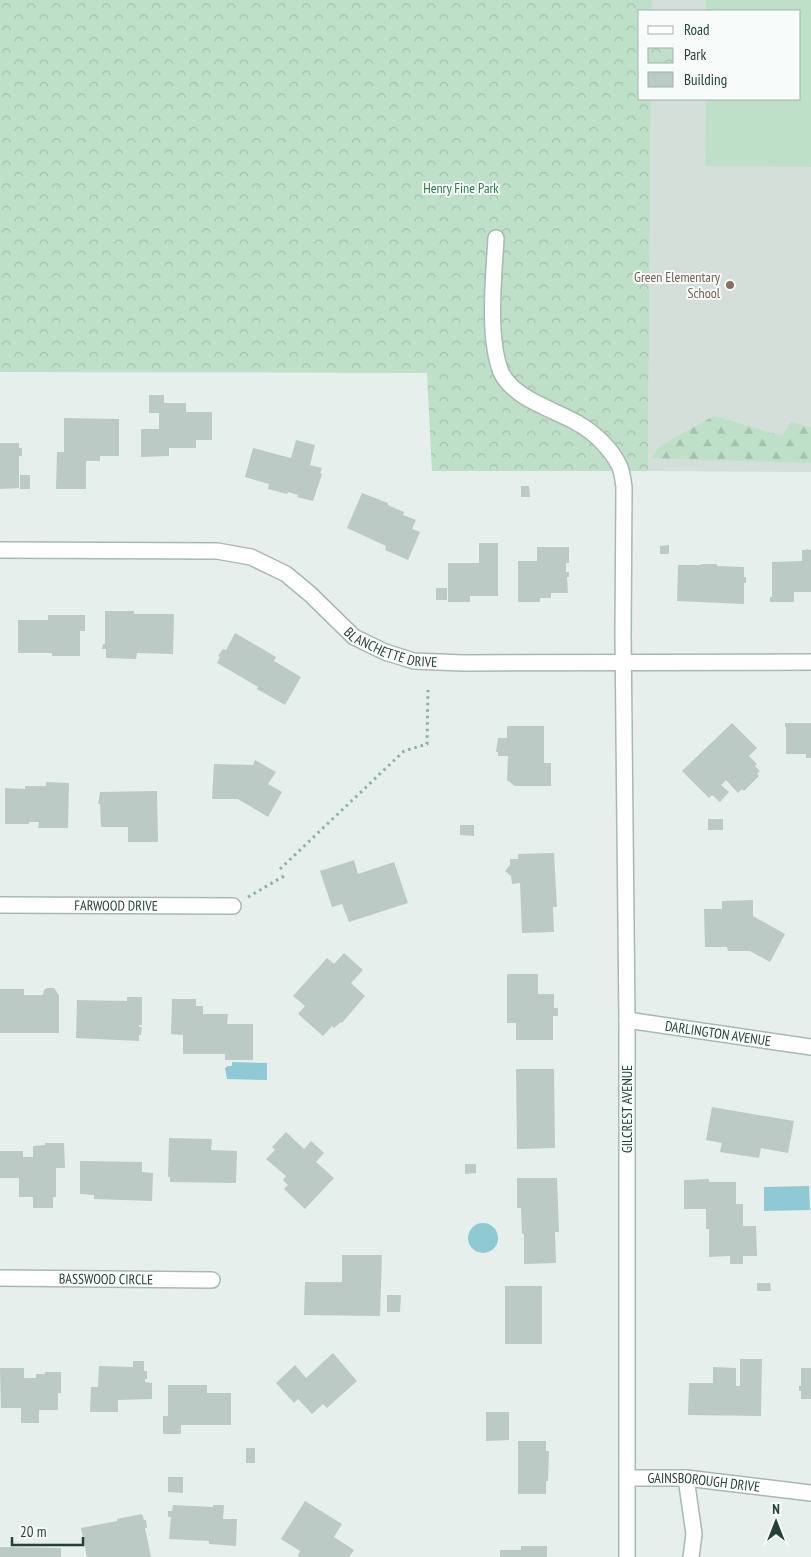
<svg xmlns="http://www.w3.org/2000/svg" width="811" height="1557" viewBox="0 0 811 1557" font-family="'PT Sans Narrow',sans-serif">
	<defs>
		<pattern id="forest-firs" width="22" height="20" patternUnits="userSpaceOnUse" patternTransform="scale(1.25)"><rect width="22" height="20" fill="#bfe0c8"/><path d="M5 1l3.5 6h-7zM16 11l3.5 6h-7z" fill="#a4c1ad"/></pattern>
		<pattern id="park-crowns" width="20" height="18" patternUnits="userSpaceOnUse" patternTransform="scale(1.25)"><rect width="20" height="18" fill="#bfe0c8"/><path d="M2 6a3 3 0 1 1 6 0M12 15a3 3 0 1 1 6 0" fill="none" stroke="#a4c1ad"/></pattern>
	</defs>
	<rect width="100%" height="100%" fill="#e6efeb"/>
	<path fill="#d4dfda" d="M652,0H811V472L648,471L651,99H800V11H652Z"/>
	<path fill="url(#forest-firs)" d="M714,416L782,436L791,422L811,427V463L651,458L660,446Z"/>
	<path fill="url(#park-crowns)" d="M0,0H652V11H640V99H651L648,471H432L427,373L0,372Z"/>
	<path fill="#bfe0c8" d="M706,0H811V167L705,166L706,99H800V11H706Z"/>
	<path fill="#8ec9d4" d="M232,1062L267,1063V1080L227,1079L225,1068L228,1066H232Z
		M809,1186L810,1210L764,1211V1187Z
		M468 1238a15 15 0 1 1 30 0a15 15 0 1 1-30 0Z"/>
	<path fill="#bbcac4" d="M149,395H164V403H186V412H212V440H196V448H169V456L141,457V429H159V413H149Z
		M64,418L119,419V456H100V461H86V489H56L57,452H64Z
		M296,440L315,445L310,465L322,468L320,473L322,474L313,501L297,497L298,495L288,492L287,494L268,489L269,484L245,477L253,448L291,458Z
		M0,443H19V448H22V456H19V488L0,489Z
		M20,475H30V489H20Z
		M521,486H529L530,497H521Z
		M362,493L388,503V505L404,512L403,515L416,520L412,529L420,532L408,560L385,550L386,546L347,528Z
		M479,543H498V596H470V602H448V563H479Z
		M669,545V554H660V546Z
		M537,547H569V563H566V572H569V577H567L568,593H551V598H540V602H518V561H537Z
		M806,549L811,550V592H794V602H770V597H772V562L802,561V550H806Z
		M701,564H717V566L744,567V577H746V583H744V604L677,601L678,565H701Z
		M436,588H447V600H436Z
		M105,611H134V614H174L173,654L137,653L136,659L106,658V649H102L103,644H105Z
		M48,615H85V631H80V656H52V653H18V620H48Z
		M235,633L276,657L274,661L301,677L285,705L257,689L258,687L217,663L220,657L218,656L223,649L226,650Z
		M732,723L757,748L749,756L757,764L755,766L760,771L757,774L759,776L744,791L742,789L738,793L726,780L721,785L729,792L720,802L712,795L709,798L682,771Z
		M785,723H811V758H806V754H786V727H785Z
		M507,726H544V763H551V786H515L507,780L508,756H498V752H496L498,738H507Z
		M255,760L276,772L268,784L282,792L268,817L238,799H212L214,764L253,765Z
		M46,782L69,783L68,828H38L39,822H29V824H5V788L25,789V786H46Z
		M157,791L158,842H128V827H101L100,804H98L100,792Z
		M708,819H723V830H708Z
		M460,825H474V836L460,835Z
		M554,853L557,907H553L554,932L522,933L520,883L512,884L511,876L505,871L510,865V859H518V854Z
		M354,860L358,874L394,862L408,903L349,922L342,904L332,907L320,871Z
		M753,900V916L785,934L770,962L750,951H728L727,947H705L704,909H722V901Z
		M344,953L363,970L351,983L365,996L342,1023L341,1022L334,1028L332,1026L323,1036L298,1014L305,1006L293,996L327,958L334,964Z
		M507,974H538V994H554V1008H558V1016H553V1040H516V1023H507Z
		M47,988H54L59,995V1033H0V989H24V995H43L44,990Z
		M127,997H142V1025H139V1027H142L141,1035H139V1041L76,1038L77,1000L127,1001Z
		M172,999H196V1006H203V1014H228L227,1024H253V1060H225V1054H183V1035L171,1034Z
		M516,1069H554L555,1148L517,1149Z
		M712,1107L794,1121L788,1153L761,1148L759,1158L720,1152L722,1143L706,1140Z
		M286,1132L304,1149L311,1141L324,1153L316,1162L334,1178L305,1209L284,1189L288,1185L283,1180L286,1176L266,1159L275,1150L272,1147Z
		M169,1138L212,1139L211,1150L237,1151L236,1183L170,1182V1177H168Z
		M45,1143H64L65,1168H56V1197H53V1208H33V1197H19V1178H0V1151H23V1157H33V1146L45,1145Z
		M80,1161L142,1162V1172L153,1173L152,1201L94,1199V1195L80,1194Z
		M465,1164H476V1173L465,1174Z
		M517,1178H557L559,1232H555L556,1263L524,1264V1234H522L521,1208H517Z
		M709,1179V1182H736V1204H743V1226H756L757,1256H743V1264H730V1256L709,1257V1229H706V1209H684V1180Z
		M342,1255H382L380,1316L304,1315L305,1282H342Z
		M757,1283H770L771,1291H757Z
		M505,1286H542V1344H505Z
		M387,1295H401L400,1312H387Z
		M333,1353L357,1381L327,1408L323,1404L312,1414L298,1399L294,1403L276,1383L295,1365L306,1378Z
		M740,1359H762L761,1416L688,1415L689,1383H713V1367L736,1368V1386H740Z
		M133,1361H144V1371H147V1379H145V1382L152,1383V1399L118,1400V1412H90L91,1387H98L99,1366L133,1367Z
		M0,1368H24V1378H36V1374H45V1372H61V1393H58V1410H39V1423H21V1408H1Z
		M801,1368H811V1399H801V1391H799V1386H801Z
		M168,1385H207V1393H231V1425H181V1434H163V1416H168Z
		M486,1412H509V1440L486,1441Z
		M518,1441H546V1451H549L548,1481H546V1494H518Z
		M246,1448H255V1463H246Z
		M168,1477H183V1493L168,1492Z
		M305,1501L342,1524L334,1537L354,1550L349,1557H300L298,1556L300,1551L281,1539Z
		M173,1505L213,1507V1505H224L223,1519H237L236,1546L209,1544V1541L169,1539L171,1517H168V1511H172Z
		M142,1514L144,1520H146L147,1528H145L151,1557H87L81,1528L117,1521V1519Z
		M521,1546H547V1557H500V1550H521Z
		M0,1547L61,1548V1557H0Z"/>
	<g fill="none" stroke-linecap="round" stroke-linejoin="round">
		<g stroke="#a8b8b2" stroke-width="18">
			<g id="minor">
				<path d="M496,238C494,275 487,337 501,372C513,399 556,410 579,424C595,433 611,449 619,465C622,471 623,480 624,487L623,634L627,1020V1557"/>
				<path id="s1" d="M0,550L217,551L251,557L286,574L310,594L354,637L385,652L414,661L463,663L811,662"/>
				<path id="s2" d="M0,905L233,906"/>
				<path id="s3" d="M627,1020L811,1047"/>
				<path id="s4" d="M0,1278L212,1280"/>
				<path id="s5" d="M628,1478H686L811,1493"/>
				<path d="M686,1478L694,1534L691,1557"/>
			</g>
		</g>
		<path stroke="#86b3a5" stroke-width="3" stroke-dasharray="2.5 4" stroke-linecap="butt" d="M280,869L404,751L427,744L428,690
			M248,897L284,876"/>
		<use href="#minor" stroke="#fff" stroke-width="15"/>
	</g>
	<circle fill="#8d6e63" stroke="#f7fbf9" stroke-width="2" cx="730" cy="285" r="5"/>
	<g text-anchor="middle" stroke-width="4" stroke-linejoin="round" paint-order="stroke">
		<g font-size="14" fill="#2d7a4b" stroke="#f7fbf9">
			<text x="461" y="193">Henry Fine Park</text>
		</g>
		<g font-size="14" fill="#785e54" stroke="#f7fbf9" text-anchor="end">
			<text x="720" y="282">Green Elementary<tspan x="720" dy="16">School</tspan></text>
		</g>
		<g font-size="14" fill="#24423a" stroke="#f7fbf9">
			<text dy="5" stroke="none"><textPath href="#s1" startOffset="422">BLANCHETTE DRIVE</textPath></text>
			<text dy="5" stroke="none"><textPath href="#s2" startOffset="116">FARWOOD DRIVE</textPath></text>
			<text dy="5" stroke="none"><textPath href="#s3" startOffset="92">DARLINGTON AVENUE</textPath></text>
			<text transform="translate(627 1109) rotate(-90)" y="5">GILCREST AVENUE</text>
			<text dy="5" stroke="none"><textPath href="#s4" startOffset="106">BASSWOOD CIRCLE</textPath></text>
			<text dy="5" stroke="none"><textPath href="#s5" startOffset="76">GAINSBOROUGH DRIVE</textPath></text>
		</g>
	</g>
	<rect x="638" y="10" width="162" height="90" fill="#f7fbf9" stroke="#a3b1ad"/>
	<rect x="648" y="26" width="25" height="8" fill="#ffffff" stroke="#a3b1ad"/>
	<text x="684" y="35" font-size="15" fill="#24423a">Road</text>
	<rect x="648" y="48" width="25" height="15" fill="url(#park-crowns)" stroke="#a3b1ad"/>
	<text x="684" y="60" font-size="15" fill="#24423a">Park</text>
	<rect x="648" y="72" width="25" height="15" fill="#bbcac4" stroke="#a3b1ad"/>
	<text x="684" y="85" font-size="15" fill="#24423a">Building</text>
	<g transform="translate(776 1522)" stroke="#f7fbf9" stroke-width="4" paint-order="stroke">
	<path d="M0-4L9 19L0 12L-9 19Z" fill="#24423a"/>
	<text y="-8" font-size="14" font-weight="bold" text-anchor="middle" fill="#24423a">N</text>
	</g>
	<path d="M12 1537v8h71v-8" fill="none" stroke="#24423a" stroke-width="2.5"/>
	<text x="20" y="1537" font-size="15" fill="#24423a" stroke="#f7fbf9" stroke-width="4" paint-order="stroke">20 m</text>
</svg>
